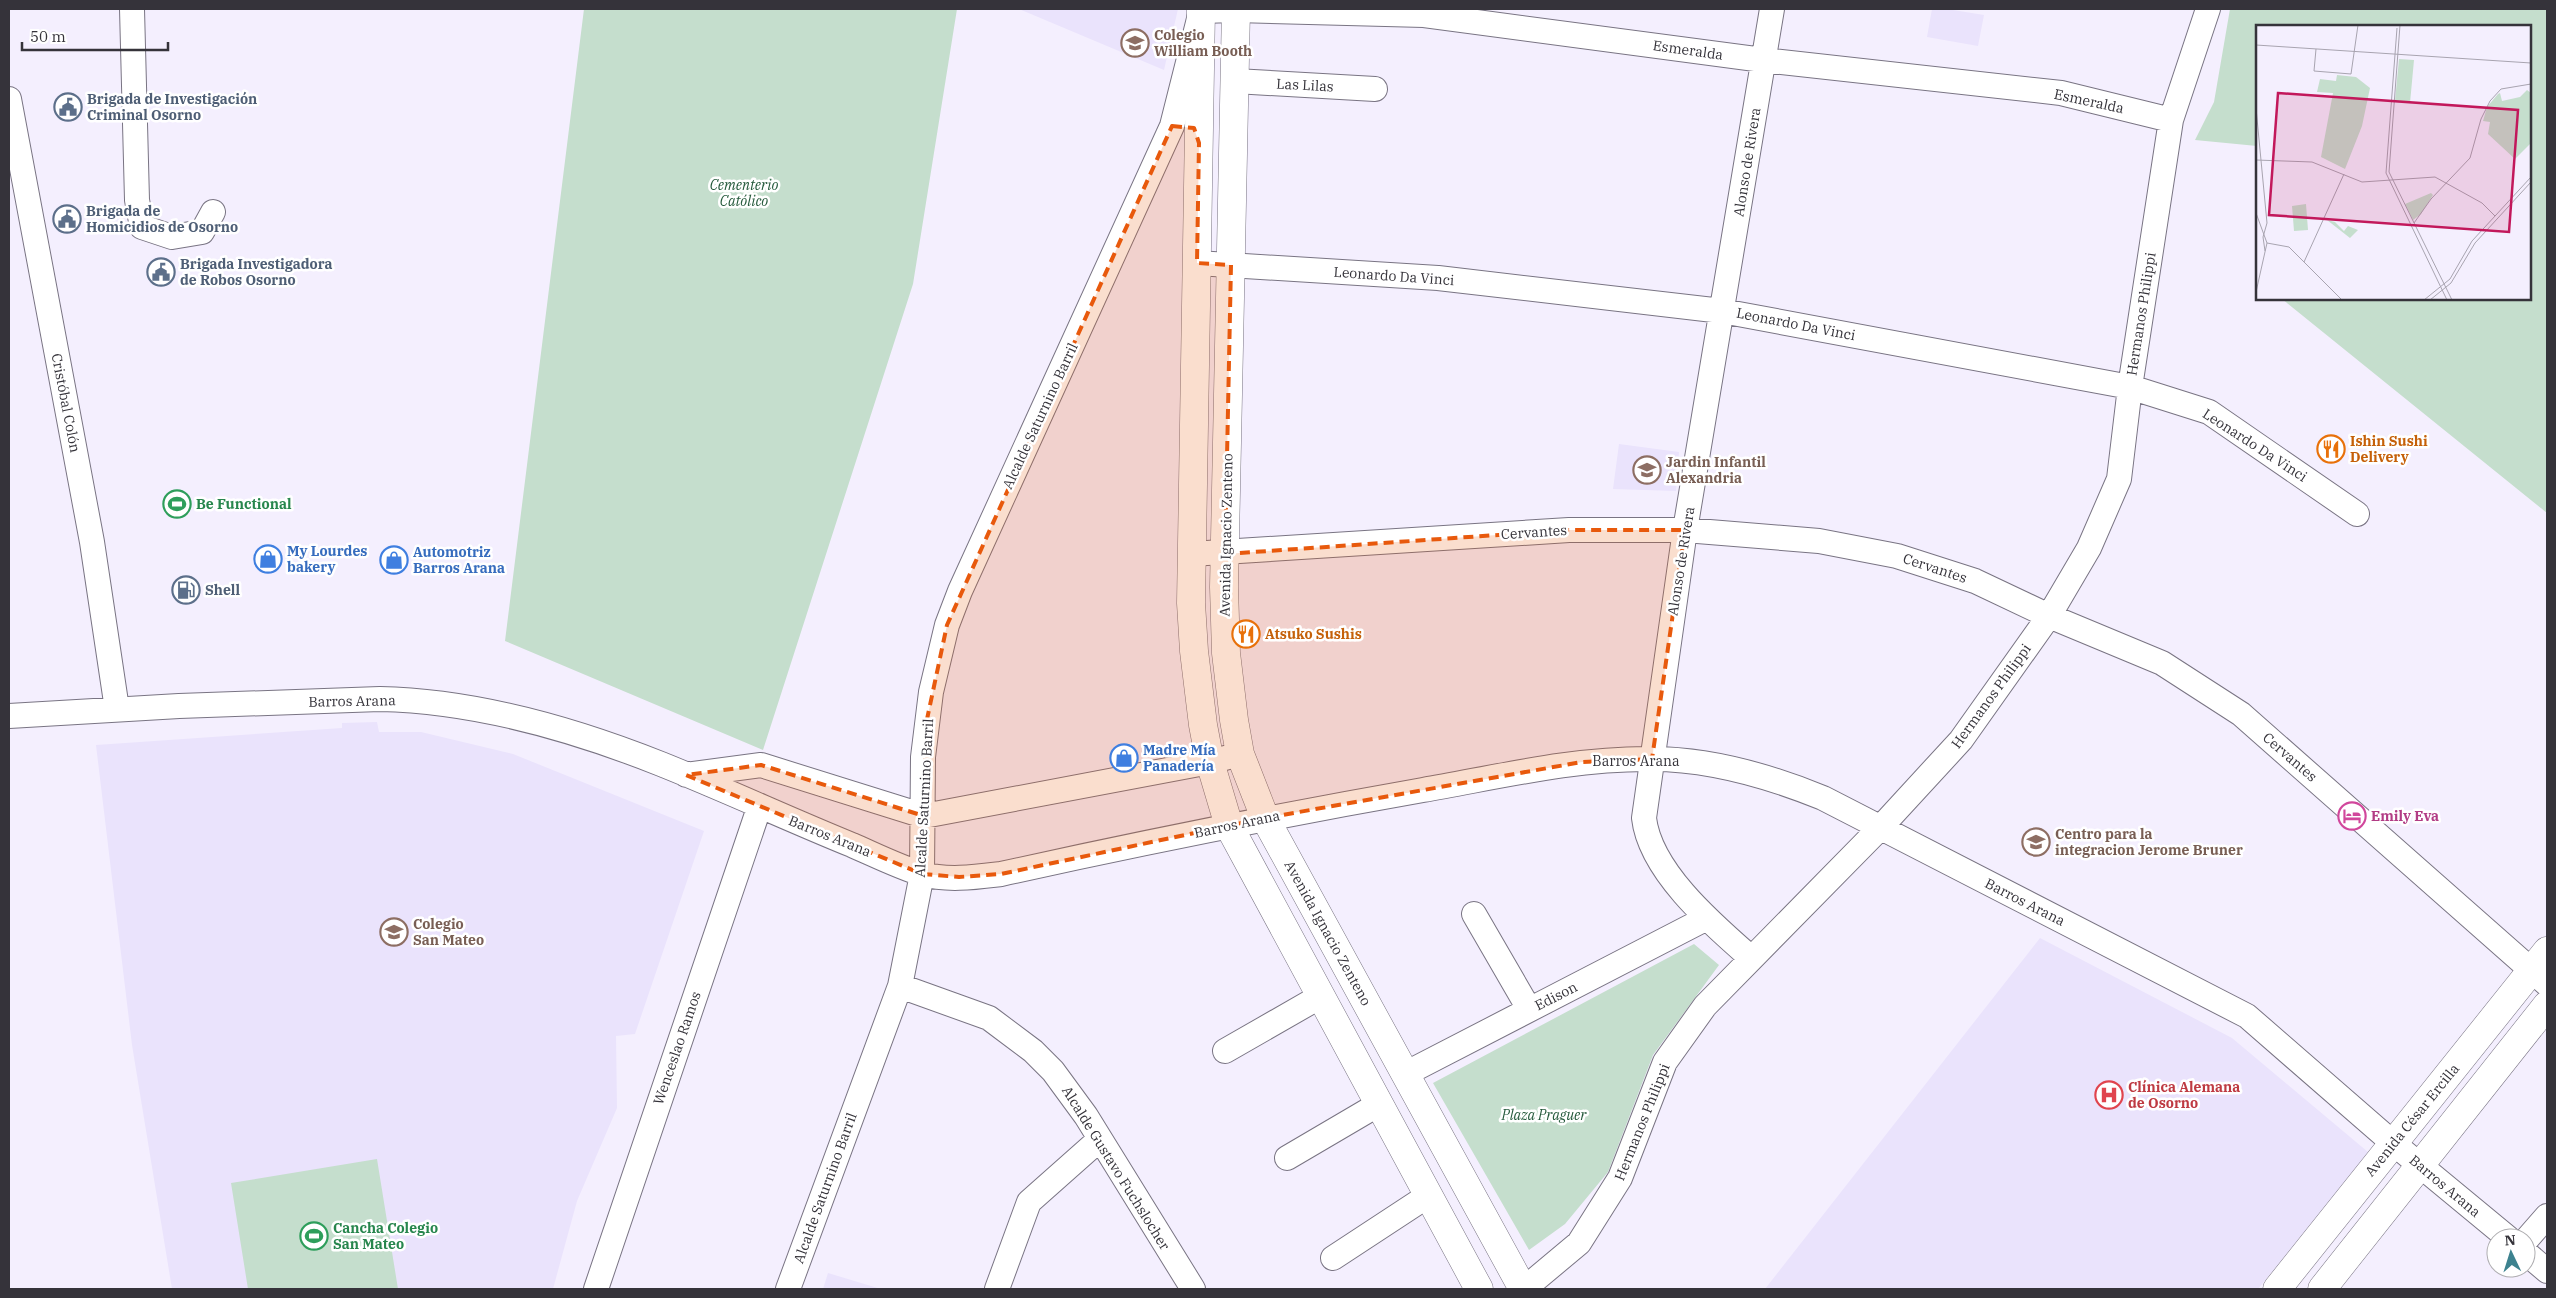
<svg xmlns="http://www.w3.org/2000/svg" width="2556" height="1298" viewBox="0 0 2556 1298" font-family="'IBM Plex Serif',serif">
	<rect width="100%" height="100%" fill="#f4effe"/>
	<path fill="#eae3fc" d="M1019,9H1178L1164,70Z
		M1932,9H1947L1984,15L1978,46L1927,37Z
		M1619,444L1679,452L1676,491L1613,489Z
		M377,722L379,732H421L513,754L704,831L635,1034L616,1036L617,1108L577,1201L553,1289H172L132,1045L96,745L342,728V723Z
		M2040,938L2232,1038L2368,1152L2258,1289H1765Z
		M828,1273L881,1289H823Z"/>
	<path fill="#c5decd" d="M584,9H957L913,284L763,750L505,641Z
		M2230,9H2547V513L2282,299H2530V26H2257V146L2195,140L2214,102Z
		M1694,944L1719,965L1653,1055L1608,1172L1565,1224L1529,1250L1433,1083Z
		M377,1159L398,1289H248L231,1183Z"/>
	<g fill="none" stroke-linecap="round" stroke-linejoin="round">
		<g stroke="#797483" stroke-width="26">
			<path id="minor" d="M132,9L137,200L142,227L172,237L202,232L213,212
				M1235,81L1375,89
				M9,99L92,542L117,709
				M1197,263L1438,278L1722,311L2130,387L2209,412L2357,514
				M1191,554L1569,530H1685L1819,541L1897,556L1975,581L2049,616L2162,663L2241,714L2547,984
				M9,716L179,706L380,699C475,701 573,729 661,764C726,790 788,819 852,845C875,855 899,867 922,874C948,881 976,877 1001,874C1141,843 1281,815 1423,790C1498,777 1575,758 1652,759C1711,759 1769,776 1823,798L2247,1016L2393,1143L2508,1238
				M686,775L761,765L924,816L1210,762L1240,754
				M1474,914L1529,1009
				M1751,958C1712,924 1650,871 1644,818L1685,530L1772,9
				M900,986L989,1018L1033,1051L1053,1071L1086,1116L1193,1289
				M1225,1051L1321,996
				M1405,1074L1707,918
				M1287,1158L1379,1104
				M2526,1240L2547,1216
				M2526,1253L2547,1271
				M1333,1258L1429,1195
				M596,1289L759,808
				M788,1289L900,986L922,874L923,757L931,692L947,625L960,591L1172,126L1201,11L1236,10L1424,15L1763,60L2061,93L2171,120
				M997,1289L1029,1202L1100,1139
				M1524,1289L1579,1243L1620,1178L1665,1062L1705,1006L1881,827L1961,740L2049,616L2089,548L2119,479L2130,387L2171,120L2208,9"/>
		</g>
		<g stroke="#797483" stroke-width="29">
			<path id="major" d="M1201,9L1191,603L1194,651L1203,725L1210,762L1229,826L1479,1289
				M1236,9L1224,587L1226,653L1234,720L1240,754L1265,818L1523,1289
				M2277,1289L2547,951
				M2322,1289L2547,1005"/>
		</g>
		<use href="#minor" stroke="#fff" stroke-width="24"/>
		<use href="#major" stroke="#fff" stroke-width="28"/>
	</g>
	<path fill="#e8590c" fill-opacity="0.2" stroke="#e8590c" stroke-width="4" stroke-dasharray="10 6" stroke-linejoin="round" d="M1172,126L1194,128L1199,143L1197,263L1231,265L1225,554L1569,530H1685L1652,759L1582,762L1265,818L1001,874L959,877L922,874L686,775L761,765L924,816L926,724L947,625Z"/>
	<defs>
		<g id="school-ring" transform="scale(1.4375)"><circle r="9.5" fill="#fff" stroke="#8d6e63" stroke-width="1.5"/><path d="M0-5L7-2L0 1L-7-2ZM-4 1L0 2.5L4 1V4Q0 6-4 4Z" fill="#8d6e63"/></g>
		<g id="civic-ring" transform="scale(1.4375)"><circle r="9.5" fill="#fff" stroke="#5c6f8a" stroke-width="1.5"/><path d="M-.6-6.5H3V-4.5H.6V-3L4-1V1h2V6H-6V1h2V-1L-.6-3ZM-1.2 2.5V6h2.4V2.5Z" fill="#5c6f8a"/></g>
		<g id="restaurant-ring" transform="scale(1.4375)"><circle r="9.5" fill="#fff" stroke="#e8710a" stroke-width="1.5"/><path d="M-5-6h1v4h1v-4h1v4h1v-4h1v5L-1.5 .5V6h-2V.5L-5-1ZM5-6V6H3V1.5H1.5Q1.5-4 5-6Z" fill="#e8710a"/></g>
		<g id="stadium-ring" transform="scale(1.4375)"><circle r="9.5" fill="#fff" stroke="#2e9e5b" stroke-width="1.5"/><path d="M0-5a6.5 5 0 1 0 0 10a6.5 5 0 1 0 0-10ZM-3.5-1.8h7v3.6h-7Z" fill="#2e9e5b"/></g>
		<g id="shop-ring" transform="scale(1.4375)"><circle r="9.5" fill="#fff" stroke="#3f7fe0" stroke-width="1.5"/><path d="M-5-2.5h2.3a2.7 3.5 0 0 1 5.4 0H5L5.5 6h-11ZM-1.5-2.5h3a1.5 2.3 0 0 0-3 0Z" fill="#3f7fe0"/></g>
		<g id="fuel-ring" transform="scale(1.4375)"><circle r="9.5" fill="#fff" stroke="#5c6f8a" stroke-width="1.5"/><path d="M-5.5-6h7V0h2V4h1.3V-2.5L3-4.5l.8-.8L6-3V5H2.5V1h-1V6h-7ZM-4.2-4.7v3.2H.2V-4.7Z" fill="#5c6f8a"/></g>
		<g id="hotel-ring" transform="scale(1.4375)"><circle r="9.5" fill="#fff" stroke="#d1479c" stroke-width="1.5"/><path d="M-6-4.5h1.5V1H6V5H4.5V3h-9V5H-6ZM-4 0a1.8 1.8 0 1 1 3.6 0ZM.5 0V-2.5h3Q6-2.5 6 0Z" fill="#d1479c"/></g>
		<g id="hospital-ring" transform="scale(1.4375)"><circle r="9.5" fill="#fff" stroke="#e0444e" stroke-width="1.5"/><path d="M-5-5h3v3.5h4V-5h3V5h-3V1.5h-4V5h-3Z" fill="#e0444e"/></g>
	</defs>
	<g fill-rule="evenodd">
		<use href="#school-ring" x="1135" y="43"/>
		<use href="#civic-ring" x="68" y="107"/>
		<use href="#civic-ring" x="67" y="219"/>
		<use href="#civic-ring" x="161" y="272"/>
		<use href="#restaurant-ring" x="2331" y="449"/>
		<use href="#school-ring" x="1647" y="470"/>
		<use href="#stadium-ring" x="177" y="504"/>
		<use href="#shop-ring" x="268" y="559"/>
		<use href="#shop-ring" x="394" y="560"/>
		<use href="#fuel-ring" x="186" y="590"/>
		<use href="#restaurant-ring" x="1246" y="634"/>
		<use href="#shop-ring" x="1124" y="758"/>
		<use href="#hotel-ring" x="2352" y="816"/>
		<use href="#school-ring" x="2036" y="842"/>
		<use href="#school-ring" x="394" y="932"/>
		<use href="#hospital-ring" x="2109" y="1095"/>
		<use href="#stadium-ring" x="314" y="1236"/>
	</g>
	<g text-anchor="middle" stroke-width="5" stroke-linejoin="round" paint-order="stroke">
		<g font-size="14" font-weight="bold" fill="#785e54" stroke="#fff" text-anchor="start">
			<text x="1154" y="40">Colegio<tspan x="1154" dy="16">William Booth</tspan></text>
			<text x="1666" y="467">Jardin Infantil<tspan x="1666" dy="16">Alexandria</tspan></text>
			<text x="2055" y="839">Centro para la<tspan x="2055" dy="16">integracion Jerome Bruner</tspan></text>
			<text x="413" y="929">Colegio<tspan x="413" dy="16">San Mateo</tspan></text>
		</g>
		<g font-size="14" fill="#35333a" stroke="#fff">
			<text transform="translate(1688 50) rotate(8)" y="5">Esmeralda</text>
			<text transform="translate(1305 85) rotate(3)" y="5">Las Lilas</text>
			<text transform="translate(2089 101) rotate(12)" y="5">Esmeralda</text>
			<text transform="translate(1747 162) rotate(-81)" y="5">Alonso de Rivera</text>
			<text transform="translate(1394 276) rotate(4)" y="5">Leonardo Da Vinci</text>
			<text transform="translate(2141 314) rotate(-81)" y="5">Hermanos Philippi</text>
			<text transform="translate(1796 324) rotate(11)" y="5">Leonardo Da Vinci</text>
			<text transform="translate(66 403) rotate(79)" y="5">Cristóbal Colón</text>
			<text transform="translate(1040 416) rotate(-65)" y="5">Alcalde Saturnino Barril</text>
			<text transform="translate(2255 445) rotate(33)" y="5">Leonardo Da Vinci</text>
			<text transform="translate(1534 532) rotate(-4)" y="5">Cervantes</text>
			<text transform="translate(1226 535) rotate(-89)" y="5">Avenida Ignacio Zenteno</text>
			<text transform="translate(1681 561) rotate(-81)" y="5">Alonso de Rivera</text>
			<text transform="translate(1935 568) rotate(18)" y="5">Cervantes</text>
			<text transform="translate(1991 696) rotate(-54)" y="5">Hermanos Philippi</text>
			<text transform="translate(352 701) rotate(-1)" y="5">Barros Arana</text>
			<text transform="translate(2290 757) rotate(41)" y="5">Cervantes</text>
			<text x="1636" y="766">Barros Arana</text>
			<text transform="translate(924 798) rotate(-87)" y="5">Alcalde Saturnino Barril</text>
			<text transform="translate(1237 824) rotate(-12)" y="5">Barros Arana</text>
			<text transform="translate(830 836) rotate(22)" y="5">Barros Arana</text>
			<text transform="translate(2025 902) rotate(27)" y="5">Barros Arana</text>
			<text transform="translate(1328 933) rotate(61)" y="5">Avenida Ignacio Zenteno</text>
			<text transform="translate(1556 996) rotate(-27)" y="5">Edison</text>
			<text transform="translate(677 1048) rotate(-71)" y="5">Wenceslao Ramos</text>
			<text transform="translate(2412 1120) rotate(-51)" y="5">Avenida César Ercilla</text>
			<text transform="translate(1642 1122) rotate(-68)" y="5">Hermanos Philippi</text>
			<text transform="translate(1116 1168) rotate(58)" y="5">Alcalde Gustavo Fuchslocher</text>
			<text transform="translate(2445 1186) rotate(40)" y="5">Barros Arana</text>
			<text transform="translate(825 1188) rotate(-70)" y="5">Alcalde Saturnino Barril</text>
		</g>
		<g font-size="14" font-weight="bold" fill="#4e5e75" stroke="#fff" text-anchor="start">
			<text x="87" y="104">Brigada de Investigación<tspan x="87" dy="16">Criminal Osorno</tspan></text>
			<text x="86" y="216">Brigada de<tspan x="86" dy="16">Homicidios de Osorno</tspan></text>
			<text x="180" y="269">Brigada Investigadora<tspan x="180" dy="16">de Robos Osorno</tspan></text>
			<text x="205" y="595">Shell</text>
		</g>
		<g font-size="14" font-style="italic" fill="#24593b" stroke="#fff">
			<text x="744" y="190">Cementerio<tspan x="744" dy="16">Católico</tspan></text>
			<text x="1544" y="1120">Plaza Praguer</text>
		</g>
		<g font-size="14" font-weight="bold" fill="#c56008" stroke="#fff" text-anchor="start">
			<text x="2350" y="446">Ishin Sushi<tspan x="2350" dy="16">Delivery</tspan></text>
			<text x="1265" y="639">Atsuko Sushis</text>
		</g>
		<g font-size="14" font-weight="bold" fill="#27864d" stroke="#fff" text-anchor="start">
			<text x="196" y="509">Be Functional</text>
			<text x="333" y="1233">Cancha Colegio<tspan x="333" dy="16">San Mateo</tspan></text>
		</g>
		<g font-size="14" font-weight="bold" fill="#366cbe" stroke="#fff" text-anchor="start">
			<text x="287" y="556">My Lourdes<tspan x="287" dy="16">bakery</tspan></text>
			<text x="413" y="557">Automotriz<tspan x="413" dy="16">Barros Arana</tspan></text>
			<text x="1143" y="755">Madre Mía<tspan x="1143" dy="16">Panadería</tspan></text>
		</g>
		<g font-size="14" font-weight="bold" fill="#b23c85" stroke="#fff" text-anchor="start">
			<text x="2371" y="821">Emily Eva</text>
		</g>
		<g font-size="14" font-weight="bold" fill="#be3a42" stroke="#fff" text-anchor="start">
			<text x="2128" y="1092">Clínica Alemana<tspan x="2128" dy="16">de Osorno</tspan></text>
		</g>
	</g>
	<g transform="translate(2256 25)">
		<rect width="275" height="275" fill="#f4effe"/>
		<path d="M143,34L158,35L154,78L139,76ZM81,50L100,52L114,63L106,101L89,144L65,132L77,68L61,67L64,54L80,56ZM271,65L275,68V118L259,134L232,109L234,97L227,96L231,82L242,69L244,68L246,76L264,72ZM175,168L177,170L165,189L157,195L149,179ZM50,179L52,205L38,206L36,181ZM71,195L79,197L88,206L92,201L102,205L94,213Z" fill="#c5decd"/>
		<path fill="none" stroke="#a8a4b0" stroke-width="1" d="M144,0L133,147L196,275M141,3L130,148L191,275M0,20L275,38M60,24L58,46L95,49L102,0M0,83L11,198L7,212L9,226M0,135L56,137L106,157L179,152L226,178L239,191M0,188L11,218L0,267M158,198L175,174L214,133L225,94L234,76L245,64L275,59M11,218L33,222L86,275M48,237L88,149M168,275L194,254L216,216L275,152M174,275L195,258L219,218L275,157"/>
		<path fill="#c2185b" fill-opacity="0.15" stroke="#c2185b" stroke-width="2.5" d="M22,68L262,85L253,207L13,190Z"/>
		<rect width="275" height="275" fill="none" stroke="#35333a" stroke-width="2.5"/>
	</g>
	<rect width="2556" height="1298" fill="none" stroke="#35333a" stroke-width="20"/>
	<g transform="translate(2511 1253) rotate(356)"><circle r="24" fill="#ffffff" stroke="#aeadb0"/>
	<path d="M0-4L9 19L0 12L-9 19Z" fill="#3d828f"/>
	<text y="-8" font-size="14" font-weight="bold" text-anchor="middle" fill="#35333a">N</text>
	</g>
	<path d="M22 42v8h146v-8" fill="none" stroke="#35333a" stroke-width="2.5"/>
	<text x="30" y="42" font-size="15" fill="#35333a" stroke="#ffffff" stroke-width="4" paint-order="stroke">50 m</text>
</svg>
